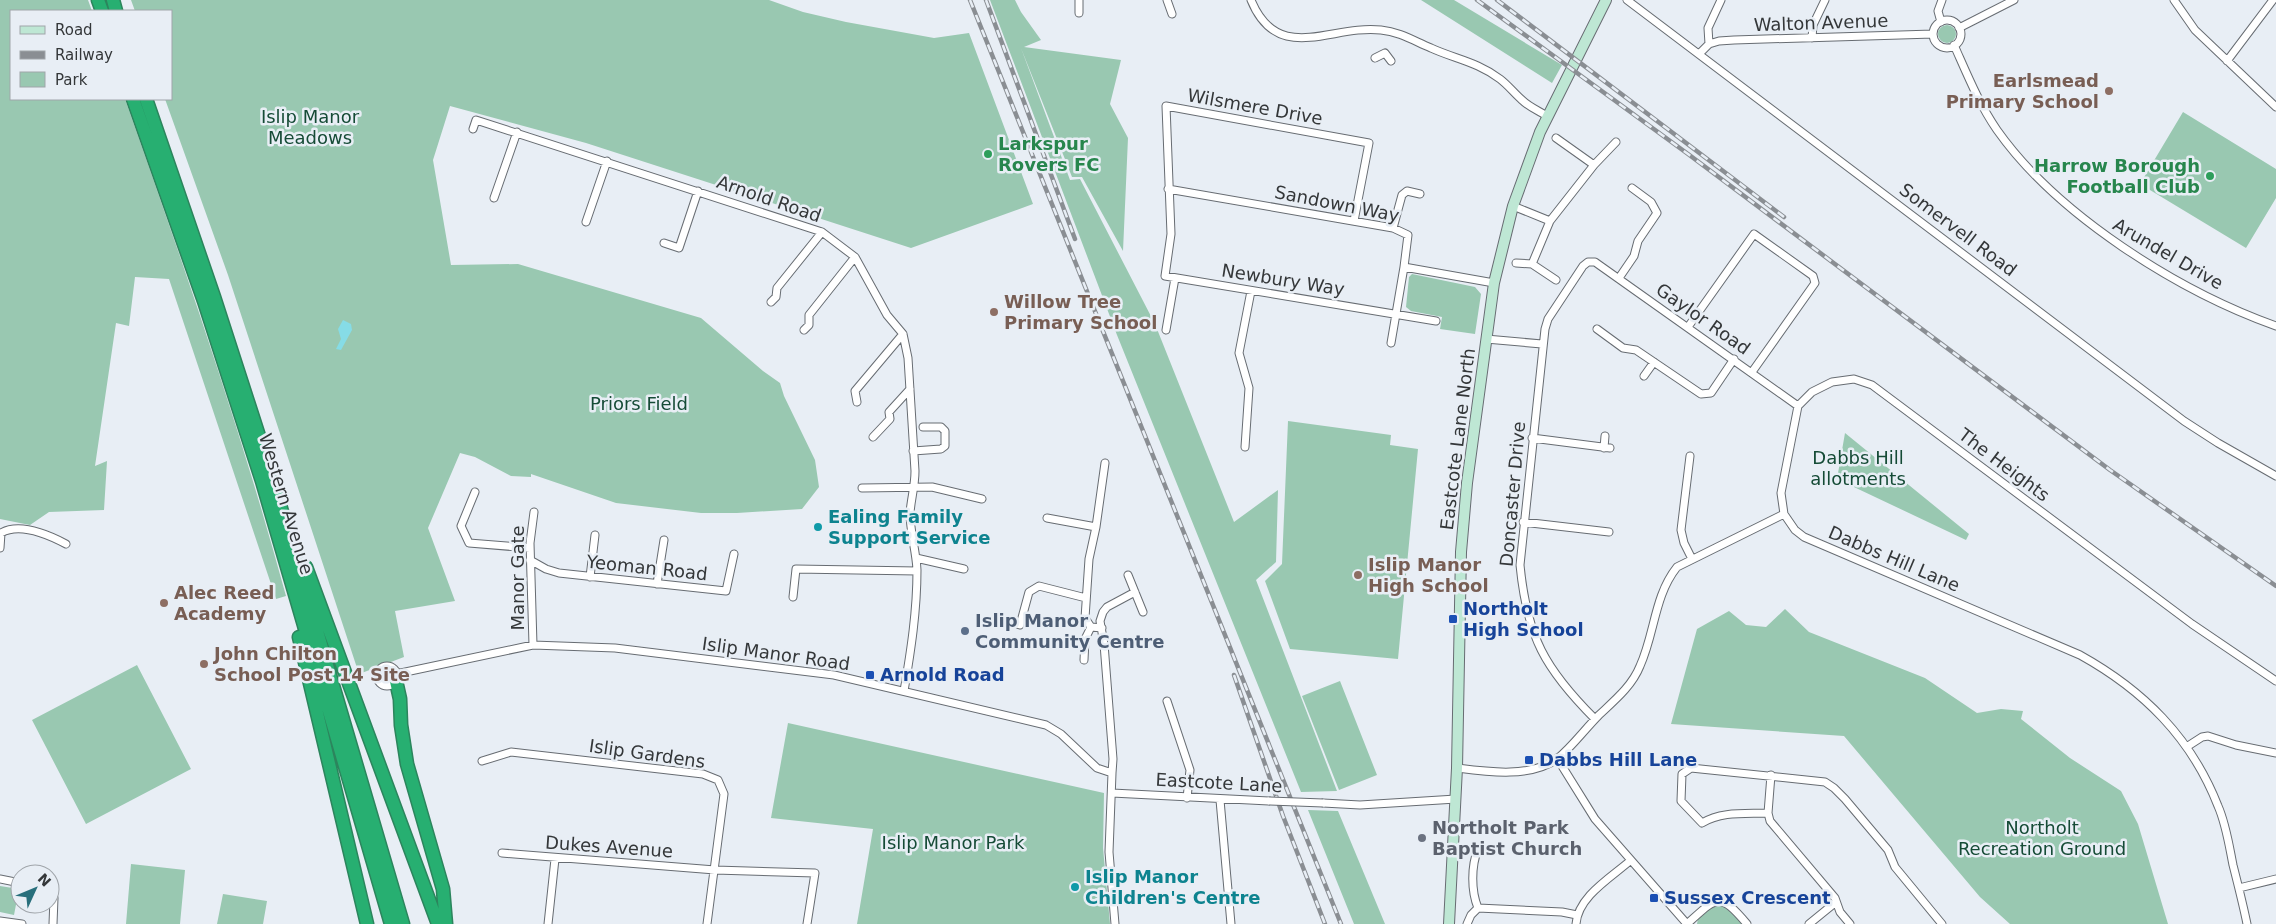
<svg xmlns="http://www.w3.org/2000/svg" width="2276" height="924" viewBox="0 0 2276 924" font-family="'DejaVu Sans',sans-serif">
	<rect width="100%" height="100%" fill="#e8eef5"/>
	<path fill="#99c8b1" d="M0,0H88L92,11H11V99H125C183,263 240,427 286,596L276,599L169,279L135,277L129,326L116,323L95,466L107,461L104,510L49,512L30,525L0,519Z
		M131,0H769L803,12L846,22L934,38L969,33L1033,204L911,248L586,143L450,106L433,160L451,265L518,264L701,318L763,371L780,383L784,396L815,460L819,487L802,509L737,513H701L616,503L531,474V477L511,476L475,457L460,453L428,528L455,601L395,611L404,657L359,674L228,275L165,99H171V11H135Z
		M990,0H1015L1021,12L1041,40L1024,47L1121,60L1110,104L1128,138L1123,251L1082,177H1072L1021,48L1070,180L1080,179L1155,324L1234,522L1278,490L1276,562L1256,580L1337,791L1301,792L1117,335Z
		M1421,0H1454L1562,65L1552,83Z
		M1938 34a9 9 0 1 1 18 0a9 9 0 1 1-18 0Z
		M2183,112L2276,169V198L2246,248L2140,184Z
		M1412,274L1475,287L1481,294L1475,334L1440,329L1442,317L1411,311L1406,307L1409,277Z
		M1288,421L1391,435L1390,445L1418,449L1398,659L1290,649L1265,581L1282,564Z
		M1845,433L1969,534L1966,540L1837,479Z
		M1785,609L1809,632L1925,678L1977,713L2001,709L2023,711L2021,719L2070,758L2121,791L2138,824L2168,924H2010L1980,897L1844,736L1671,724L1697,629L1729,611L1746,625L1766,627Z
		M137,665L191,769L86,824L32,720Z
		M1340,681L1377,775L1339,790L1302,696Z
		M788,723L1104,793L1103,848L1110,924H857L873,829L771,818Z
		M1308,810L1338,811L1385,924H1354Z
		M131,864L185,870L180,924H126Z
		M0,886L19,889L14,915L0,912Z
		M223,894L267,901L263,924H217Z
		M1721,904L1729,907L1744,924H1697L1698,918L1714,905Z"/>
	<path fill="#86dce6" d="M343,320L351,324L352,330L341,350L336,349L341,339L338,329Z"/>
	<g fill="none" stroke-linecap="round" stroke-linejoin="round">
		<g stroke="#676c72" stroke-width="9">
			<path id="street" d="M1079,0V13
				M1167,0L1172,14
				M1251,0C1278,66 1332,24 1381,30C1400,32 1414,41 1431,48C1455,59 1478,62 1500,79C1508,85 1514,93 1522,100C1529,107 1539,111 1547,116
				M1627,0L2184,421L2218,443L2276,476
				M2174,0L2195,30L2276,107
				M1933 34a14 14 0 1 1 28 0a14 14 0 1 1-28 0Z
				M1941,22L1938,11L1942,0
				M1959,28L2014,0
				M1812,38L1813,25L1825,0
				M1709,44L1719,41L1734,40L1933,34
				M1954,45C1967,74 1979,104 1997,130C2057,215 2178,291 2276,326
				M1699,54L1709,44L1708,28L1721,0
				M1375,58L1385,53L1391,61
				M2227,61L2273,0
				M473,129L476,120L822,232L855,257L887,315L903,334L908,358L915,471C915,486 911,499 910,513C910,532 916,550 917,570C917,611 911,650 904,691
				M1556,138L1594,165
				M1168,189L1393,228L1408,235L1404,267L1494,283
				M494,198L517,132
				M1513,206L1550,221L1594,165L1616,142
				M1354,221L1369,143L1166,106L1171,234L1165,276L1436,321
				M586,222L607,161
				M1393,228L1402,195L1407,191L1420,194
				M664,243L679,248L698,191
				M1516,263L1532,264L1556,280
				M1532,264L1550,221
				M1619,278L1634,256L1638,241L1657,213L1651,202L1632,188
				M771,302L776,297L777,288L822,232
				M1688,327L1754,234L1813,276L1815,283L1752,372
				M1597,329L1623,348L1636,350L1701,394L1711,393L1734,359
				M804,330L809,325V315L855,257
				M1166,330L1175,278
				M1486,339L1542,344
				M1391,343L1404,267
				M1644,376L1654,362
				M857,402L855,391L903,334
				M873,437L890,419L889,412L910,389
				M1532,438L1610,448
				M1245,447L1249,388L1239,353L1251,291
				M1604,448L1605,436
				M913,451L941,449L945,446V431L941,427H923
				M1690,456L1681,530L1684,543L1692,559
				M862,488L932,487L982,499
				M475,492L461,526L469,543L530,548
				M1784,514L1781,493L1798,406L1812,392L1832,382L1854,379L1872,385L2192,624L2276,681
				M1047,518L1096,527
				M1523,522L1609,532
				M1,533C20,522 49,535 66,544
				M0,548L1,533
				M916,558L964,569
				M530,560L546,569L559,573L726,591L734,554
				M1128,575L1143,612
				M590,577L595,535
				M657,584L664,540
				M793,597L796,569L917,571
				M997,618L1020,625L1029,592L1039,586L1086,598
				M1102,628L1091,627L1085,618L1089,559L1096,527L1105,463
				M533,645L530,543L534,512
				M1084,660L1085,639L1091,627
				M377 676a10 10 0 1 1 20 0a10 10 0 1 1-20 0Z
				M396,674L533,645L615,648L834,675L1046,725L1061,734L1097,768L1112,773L1109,852L1115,924
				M1167,701L1190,770L1187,798
				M1595,719C1545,669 1527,637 1520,565L1545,329L1548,319L1583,266L1588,262H1595L1798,406
				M2188,746L2202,737L2208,736L2236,745L2276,753
				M1557,758L1595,819L1687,924
				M482,761L511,752L703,774L718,780L724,794L707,924
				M1457,768C1488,772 1530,778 1557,759C1572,747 1585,729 1599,715C1615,700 1632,686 1640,666C1655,633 1654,596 1677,567L1784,514L1795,530L1804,537L2080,655C2143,690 2191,737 2218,806C2226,824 2229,845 2233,865C2238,885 2243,904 2247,924
				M1112,773L1113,759L1104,644L1100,621L1103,612L1107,607L1135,592
				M1771,775L1768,813L1770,821L1835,898L1840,912L1850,924
				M1112,793L1269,801
				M1220,800L1231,924
				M1323,803L1360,805L1456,799
				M1768,813C1745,814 1722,811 1702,823L1681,801L1682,774L1691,768L1825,782L1834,788L1845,799L1888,850L1895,867L1942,924
				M502,853L715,870L815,873L807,924
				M0,879L20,883
				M2239,888L2276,879
				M50,891L54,898L53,924
				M1478,908L1562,912L1577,915
				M1478,908C1471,891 1471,866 1478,849
				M0,921L22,924
				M548,924L555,859
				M1467,924L1471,915L1478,908
				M1576,924C1578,896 1612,877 1631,860
				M1687,924C1717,897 1719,891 1747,924
				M1809,924L1836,902"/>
		</g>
		<g stroke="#676c72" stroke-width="12">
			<path id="secondary" d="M1449,924L1457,768L1461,552L1467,483L1494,283L1513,206L1540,132L1606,0"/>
		</g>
		<g stroke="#2c855d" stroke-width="15">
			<path id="highway" d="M98,0L102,11
				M113,0L116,11
				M133,99L204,301L262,481L391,924
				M146,99L214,297L268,464L403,924
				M306,567L438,924
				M299,637L367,924
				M396,681L400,699L401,725L407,764L443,889L446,924"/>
		</g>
		<use href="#street" stroke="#fff" stroke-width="7"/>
		<use href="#secondary" stroke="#bee7d4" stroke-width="10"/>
		<use href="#highway" stroke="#27af71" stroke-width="12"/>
		<g stroke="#8a8e93" stroke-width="4.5">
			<path id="rail" d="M970,0L1341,924
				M986,0L1075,239
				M1477,0L1688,154L2110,470L2276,586
				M1497,0L1784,217
				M1234,675L1283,816L1325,924"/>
		</g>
		<use href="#rail" stroke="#e8eef5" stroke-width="2.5" stroke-dasharray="8" stroke-linecap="butt"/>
		<g stroke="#676c72" stroke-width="9" stroke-linecap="butt">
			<path id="street-bridge" d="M1269,801L1323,803"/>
		</g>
		<use href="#street-bridge" stroke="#fff" stroke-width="7"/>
	</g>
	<g fill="#8d6e63" stroke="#e8eef5" stroke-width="2">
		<circle cx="2109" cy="91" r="5"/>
		<circle cx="994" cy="312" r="5"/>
		<circle cx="1358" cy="575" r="5"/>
		<circle cx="164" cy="603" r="5"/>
		<circle cx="204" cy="664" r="5"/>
	</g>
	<g fill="#2e9e5b" stroke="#e8eef5" stroke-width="2">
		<circle cx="988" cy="154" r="5"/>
		<circle cx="2210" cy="176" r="5"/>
	</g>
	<g fill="#0f9aa8" stroke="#e8eef5" stroke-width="2">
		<circle cx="818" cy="527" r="5"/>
		<circle cx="1075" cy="887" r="5"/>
	</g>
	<g fill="#1a4fb4" stroke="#e8eef5" stroke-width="2">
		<rect x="1448" y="614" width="10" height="10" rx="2.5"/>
		<rect x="865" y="670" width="10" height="10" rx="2.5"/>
		<rect x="1524" y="755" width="10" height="10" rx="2.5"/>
		<rect x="1649" y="893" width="10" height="10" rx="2.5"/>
	</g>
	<circle fill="#5c6f8a" stroke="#e8eef5" stroke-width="2" cx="965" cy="631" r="5"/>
	<circle fill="#6b7280" stroke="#e8eef5" stroke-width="2" cx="1422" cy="838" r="5"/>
	<g text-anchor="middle" stroke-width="5" stroke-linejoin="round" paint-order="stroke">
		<g font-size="18" fill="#343739" stroke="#e8eef5">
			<text transform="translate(1821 23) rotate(-2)" y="6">Walton Avenue</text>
			<text transform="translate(1255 107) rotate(10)" y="6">Wilsmere Drive</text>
			<text transform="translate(769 199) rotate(19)" y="6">Arnold Road</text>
			<text transform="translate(1337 204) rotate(11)" y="6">Sandown Way</text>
			<text transform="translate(1958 230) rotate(37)" y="6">Somervell Road</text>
			<text transform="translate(2168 254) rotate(30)" y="6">Arundel Drive</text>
			<text transform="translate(1283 280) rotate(9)" y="6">Newbury Way</text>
			<text transform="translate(1703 319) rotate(35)" y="6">Gaylor Road</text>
			<text transform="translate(1458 439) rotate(-83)" y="6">Eastcote Lane North</text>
			<text transform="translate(2004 465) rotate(37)" y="6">The Heights</text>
			<text transform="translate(1513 494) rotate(-85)" y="6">Doncaster Drive</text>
			<text transform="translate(286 504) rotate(73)" y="6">Western Avenue</text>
			<text transform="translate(1894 559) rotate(23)" y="6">Dabbs Hill Lane</text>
			<text transform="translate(647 568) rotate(6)" y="6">Yeoman Road</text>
			<text transform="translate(518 578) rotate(-90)" y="6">Manor Gate</text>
			<text transform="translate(776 654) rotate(8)" y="6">Islip Manor Road</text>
			<text transform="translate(647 754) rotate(8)" y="6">Islip Gardens</text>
			<text transform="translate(1219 783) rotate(3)" y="6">Eastcote Lane</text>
			<text transform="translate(609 847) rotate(4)" y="6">Dukes Avenue</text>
		</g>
		<g font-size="18" font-weight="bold" fill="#785e54" stroke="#e8eef5" text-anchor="start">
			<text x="2099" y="87" text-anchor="end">Earlsmead<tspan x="2099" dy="21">Primary School</tspan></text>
			<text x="1004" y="308">Willow Tree<tspan x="1004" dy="21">Primary School</tspan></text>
			<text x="1368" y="571">Islip Manor<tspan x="1368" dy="21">High School</tspan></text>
			<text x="174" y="599">Alec Reed<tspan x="174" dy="21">Academy</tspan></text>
			<text x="214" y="660">John Chilton<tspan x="214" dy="21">School Post 14 Site</tspan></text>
		</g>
		<g font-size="18" fill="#154b36" stroke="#e8eef5">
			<text x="310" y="123">Islip Manor<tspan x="310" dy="21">Meadows</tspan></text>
			<text x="639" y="410">Priors Field</text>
			<text x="1858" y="464">Dabbs Hill<tspan x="1858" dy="21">allotments</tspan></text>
			<text x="2042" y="834">Northolt<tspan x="2042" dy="21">Recreation Ground</tspan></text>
			<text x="953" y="849">Islip Manor Park</text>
		</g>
		<g font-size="18" font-weight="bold" fill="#27864d" stroke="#e8eef5" text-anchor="start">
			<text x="998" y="150">Larkspur<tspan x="998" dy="21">Rovers FC</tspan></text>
			<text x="2200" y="172" text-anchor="end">Harrow Borough<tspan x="2200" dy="21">Football Club</tspan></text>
		</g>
		<g font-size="18" font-weight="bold" fill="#0d838f" stroke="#e8eef5" text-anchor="start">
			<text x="828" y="523">Ealing Family<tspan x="828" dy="21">Support Service</tspan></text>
			<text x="1085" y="883">Islip Manor<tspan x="1085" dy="21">Children's Centre</tspan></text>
		</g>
		<g font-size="18" font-weight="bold" fill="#164399" stroke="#e8eef5" text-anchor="start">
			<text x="1463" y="615">Northolt<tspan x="1463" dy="21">High School</tspan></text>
			<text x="880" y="681">Arnold Road</text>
			<text x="1539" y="766">Dabbs Hill Lane</text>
			<text x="1664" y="904">Sussex Crescent</text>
		</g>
		<g font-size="18" font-weight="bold" fill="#4e5e75" stroke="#e8eef5" text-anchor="start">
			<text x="975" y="627">Islip Manor<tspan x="975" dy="21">Community Centre</tspan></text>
		</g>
		<g font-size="18" font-weight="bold" fill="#5b616d" stroke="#e8eef5" text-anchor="start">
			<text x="1432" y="834">Northolt Park<tspan x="1432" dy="21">Baptist Church</tspan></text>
		</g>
	</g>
	<rect x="10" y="10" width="162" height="90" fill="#e8eef5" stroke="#a0a5aa"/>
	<rect x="20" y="26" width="25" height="8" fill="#bee7d4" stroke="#a0a5aa"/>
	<text x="55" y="35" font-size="15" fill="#343739">Road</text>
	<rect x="20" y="51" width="25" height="8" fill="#8a8e93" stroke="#a0a5aa"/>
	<text x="55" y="60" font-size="15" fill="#343739">Railway</text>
	<rect x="20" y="72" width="25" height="15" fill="#99c8b1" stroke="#a0a5aa"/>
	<text x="55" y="85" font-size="15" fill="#343739">Park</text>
	<g transform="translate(35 889) rotate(46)"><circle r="24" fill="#e8eef5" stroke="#a0a5aa"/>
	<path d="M0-4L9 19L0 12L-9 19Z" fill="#286f7c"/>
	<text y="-8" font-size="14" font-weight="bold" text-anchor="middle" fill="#343739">N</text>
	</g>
</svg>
